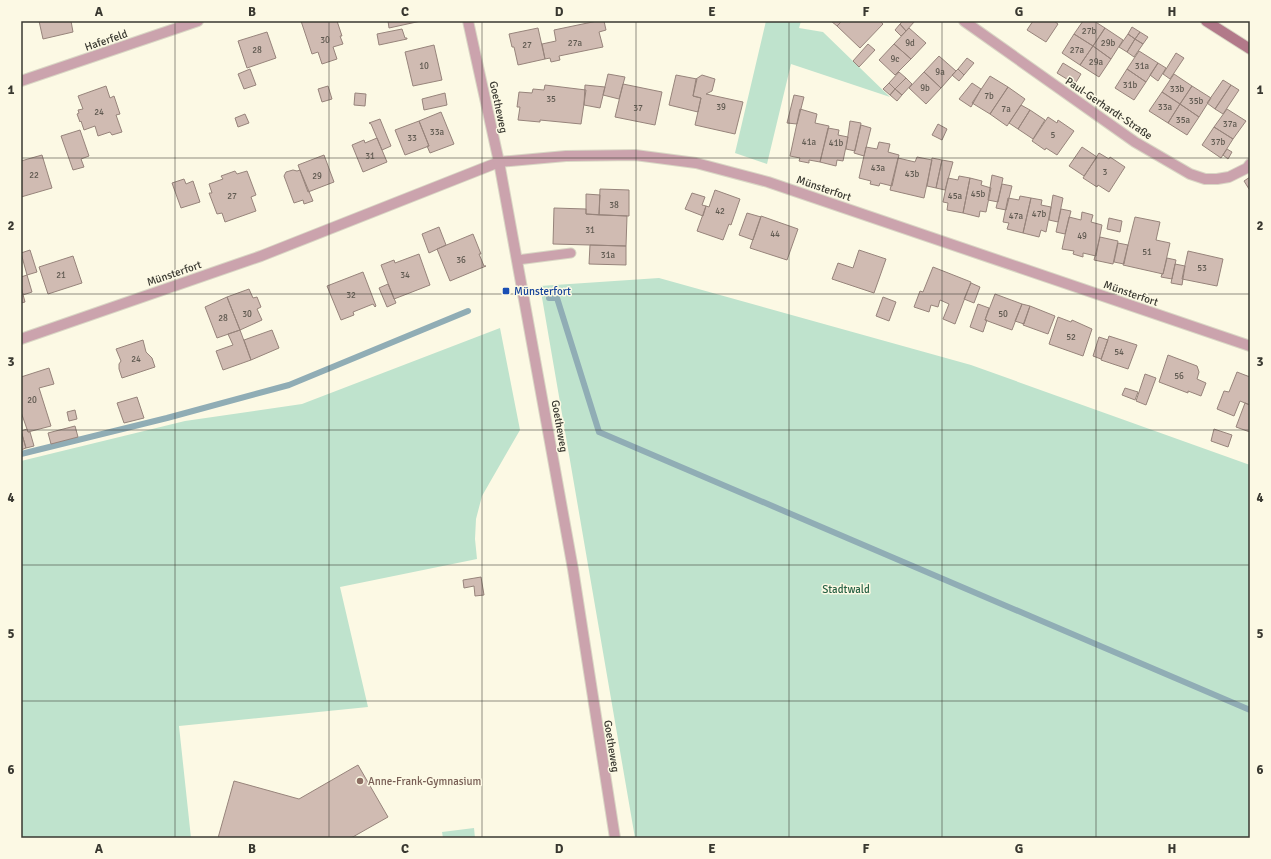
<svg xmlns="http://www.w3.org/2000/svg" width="1271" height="859" viewBox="0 0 1271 859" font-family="Signika,sans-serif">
	<rect width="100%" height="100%" fill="#fcf9e4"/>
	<path fill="#bfe3cd" d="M766,21H801L799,28L823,32L890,97L791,64L767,164L735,153Z
		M659,278L971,365L1250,465V838H635L540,286Z
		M500,328L520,430L482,496L476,519L475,539L477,559L340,587L368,707L179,726L191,838H21V461L185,421L302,404Z
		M474,828L475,838H443L442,832Z"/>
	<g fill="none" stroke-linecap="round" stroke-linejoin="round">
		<path stroke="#90adb5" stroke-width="6" d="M549,298H557L599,432L1250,710
			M21,454L167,418L289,385L468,311"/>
	</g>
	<path fill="#d0bbb2" stroke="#97847b" d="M39,21H71L73,32L43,39Z
		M301,21H337L342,36H340L343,44L333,47L337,59L322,64L318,52L312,54Z
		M388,21H421L389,28Z
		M597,21H604L606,30L599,32L603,47L559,56L560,60L551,62L550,58L545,59L542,44L556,41L554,30Z
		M831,21H842L837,26Z
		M842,21H880L883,24L860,48L837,26Z
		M903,21H915L906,31L900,24Z
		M1033,21H1054L1058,24L1046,42L1027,30Z
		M1083,21H1094L1105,28L1093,46L1074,34Z
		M900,24L906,31L901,36L895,30Z
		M1132,27L1140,32L1135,39L1128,34Z
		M538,28L545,59L518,65L514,47H512L509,34Z
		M909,28L926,43L911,59L894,44Z
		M1105,28L1123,40L1111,59L1093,46Z
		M402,29L405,38H407V39L379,45L377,34Z
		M267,32L276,58L247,68L238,41Z
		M1140,32L1148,37L1143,44L1135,39Z
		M1074,34L1093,46L1080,65L1062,53Z
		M1128,34L1135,39L1127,52L1119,47Z
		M1135,39L1143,44L1134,57L1127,52Z
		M868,44L875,50L859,67L853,61Z
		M894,44L911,59L895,75L879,60Z
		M434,45L442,80L413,86L405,52Z
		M1093,46L1111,59L1099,77L1080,65Z
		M1139,51L1158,63L1146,82L1127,69Z
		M1176,53L1184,58L1170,79L1163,74Z
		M939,56L956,71L941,88L924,72Z
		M967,58L974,63L964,75L958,69Z
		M1063,63L1081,74L1075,84L1057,73Z
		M1158,63L1166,68L1158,81L1150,75Z
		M250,69L256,85L244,89L238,74Z
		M958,69L964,75L959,81L952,75Z
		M1127,69L1146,82L1134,100L1115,88Z
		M899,72L906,78L895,89L889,83Z
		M924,72L941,88L926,104L909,88Z
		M608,74L625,77L619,99L603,95Z
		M1174,74L1192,86L1180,104L1162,92Z
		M676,75L697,79L693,96L701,98L698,112L669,105Z
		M702,75L715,79L712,91L706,94L743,102L735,134L695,125L701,98L693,96L696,79Z
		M990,76L1008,87L990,114L972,103Z
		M906,78L912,84L902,95L895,89Z
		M1223,80L1231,85L1215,109L1207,103Z
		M889,83L895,89L890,95L883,89Z
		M972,83L981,89L971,107L959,99Z
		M623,84L662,92L655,125L615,117Z
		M545,85L586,90L581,124L540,120V122L518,120L520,107H517L519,92L532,93L533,89L544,90Z
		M585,85L605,87L600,108L584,105Z
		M1231,85L1239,90L1223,114L1215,109Z
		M106,86L110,98L114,96L120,114L116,115L122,132L112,135L110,132L98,136L95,126L84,130L81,121L80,122L77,114L79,113L78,110L83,109L78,96Z
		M328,86L332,99L322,102L318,89Z
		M1192,86L1211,98L1199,117L1180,104Z
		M1008,87L1025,99L1007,126L990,114Z
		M895,89L902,95L897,101L890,95Z
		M1162,92L1180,104L1168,123L1149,111Z
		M355,93L366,94L365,106L354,105Z
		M445,93L447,105L424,110L422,99Z
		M794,95L804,97L797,124L787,123Z
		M1180,104L1199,117L1187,135L1168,123Z
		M1021,105L1030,110L1018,129L1009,123Z
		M800,109L817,114L815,123L829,126L820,162L809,160V163L799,161L800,158L790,156Z
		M1227,109L1246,121L1233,139L1214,127Z
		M1030,110L1045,120L1033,139L1018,129Z
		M441,112L454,144L430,153L427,146H429L419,121Z
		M245,114L249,123L238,127L235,118Z
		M1048,117L1057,123L1058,120L1074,131L1057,155L1046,148L1045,150L1032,141Z
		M380,119L391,146L382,150L371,124L369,123Z
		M419,121L429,146L405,155L395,130Z
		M850,121L861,123L855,151L846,149Z
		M938,124L947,129L942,140L932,135Z
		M861,125L871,128L864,156L854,153Z
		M1214,127L1233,139L1221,158L1202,145Z
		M828,128L839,130L838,135L848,137L843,161L837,160L836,166L820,162Z
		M80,130L89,156L81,159L84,167L73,170L61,136Z
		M377,138L387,162L363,172L352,145L364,140L365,143Z
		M879,142L890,144L888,152L899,155L892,186L880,183L879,186L870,184L871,181L859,178L866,147L877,149Z
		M1082,147L1097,157L1084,176L1069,166Z
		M1227,149L1232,152L1228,159L1223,155Z
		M1099,153L1109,159L1110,157L1125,167L1109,192L1098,185L1097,187L1083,178Z
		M42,155L52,188L21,197V161Z
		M324,155L334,182L308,192L298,165Z
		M917,157L932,160L924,198L890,190L898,158L915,162Z
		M932,158L942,160L936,188L927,186Z
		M942,160L953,162L945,190L936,188Z
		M293,170L297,171L300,170L313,201L304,204L303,200L294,203L284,176L286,172Z
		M235,171L237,174L247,171L256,195L251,197L256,211L225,222L222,213L217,214L209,193H212L209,184L223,179L221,176Z
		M992,175L1003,178L998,202L988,200Z
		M959,176L970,178L963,213L947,210L948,203L943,202L948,178L958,180Z
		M1250,177V189H1249L1244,181Z
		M970,178L982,181L981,185L991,188L986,212L980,211L979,217L963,213Z
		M184,179L186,184L193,181L200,202L181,208L172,183Z
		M1002,184L1012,186L1006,210L996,208Z
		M600,189L629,190V216L599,215Z
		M715,190L740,199L731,225L729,224L723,240L697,231L706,206L709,207Z
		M692,193L705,197L702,205L706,206L703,216L685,209Z
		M586,194L600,195L599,215L586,214Z
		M1053,195L1063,198L1058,222L1049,220Z
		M1020,196L1031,198L1023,233L1007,229L1009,223L1003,222L1008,198L1019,200Z
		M1031,198L1042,200L1041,205L1051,207L1046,232L1041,230L1039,237L1023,233Z
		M554,208L586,209V214L627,216L626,246L553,244Z
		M1061,209L1071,211L1065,234L1056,232Z
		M1082,212L1093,215L1091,222L1102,225L1096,256L1083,253V257L1073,254L1074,251L1062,249L1069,217L1081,220Z
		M747,213L761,217L753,240L739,235Z
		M761,216L798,229L787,260L750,248Z
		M1135,217L1160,222L1156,240L1170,243L1163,274L1123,265Z
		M1109,218L1122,221L1120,232L1107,229Z
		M439,227L446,245L429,253L422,234Z
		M473,234L481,254H479L484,266H486L450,281L437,249Z
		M1100,237L1118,241L1113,264L1094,260Z
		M1118,243L1128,245L1124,264L1114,262Z
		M590,245L626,246V265L589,264Z
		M30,250L37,272L27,275L21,253Z
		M859,250L886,259L874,293L832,279L838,263L853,268Z
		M1188,251L1223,259L1217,286L1182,279Z
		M419,254L430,285L394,299L381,265L394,260L395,263Z
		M73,256L82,283L48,294L39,267Z
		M1167,258L1176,260L1172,279L1161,277L1162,274H1163Z
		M1175,264L1185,266L1182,285L1171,283Z
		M933,267L971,282L955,324L943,319L949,304L940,300L938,307L931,305L929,312L914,307L920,291L923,292Z
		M363,272L376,306L375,307L373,304L353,312L354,315L341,320L327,286Z
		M27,275L32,292L23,295L21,287V277Z
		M971,283L980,287L974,303L964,299Z
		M388,284L396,303L387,307L379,288Z
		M21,287L25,302L21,303Z
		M249,289L253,298L257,297L261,307L257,309L262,320L240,330L227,297Z
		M995,294L1022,304L1012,330L985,320Z
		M227,297L240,330L217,338L205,307Z
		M883,297L896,302L889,321L876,316Z
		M978,304L989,308L985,320H987L983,332L970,327Z
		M1022,304L1030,306L1024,324L1015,321Z
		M1030,306L1055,316L1048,334L1023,325Z
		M1058,317L1071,322L1072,320L1092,329L1083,356L1049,344Z
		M240,330L251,360L223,370L216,351L233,345L228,334Z
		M272,330L279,348L251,360L244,340Z
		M1109,336L1137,345L1128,369L1101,360Z
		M1099,337L1108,340L1101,359L1093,356Z
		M143,340L146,352L152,358L155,367L122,378L119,369V364L121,361L116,349Z
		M1168,355L1197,366L1199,372L1197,379L1206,383L1201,396L1188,391V393L1159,382Z
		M49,368L54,384L39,388L51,426L28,432L21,412V377Z
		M1237,372L1250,377V405L1240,401L1234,416L1217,409L1224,391L1229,392Z
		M1145,374L1156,378L1146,405L1136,401Z
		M1125,388L1138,392L1135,400L1122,395Z
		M137,397L144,418L124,423L117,403Z
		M1245,403L1250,405V432L1236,427Z
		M75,410L77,419L69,421L67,412Z
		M75,426L78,437L51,444L48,433Z
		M27,429L28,432H30L34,446L26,448L21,431Z
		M1214,429L1232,435L1228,447L1211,441Z
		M21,431L26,448L21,450Z
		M481,577L484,595L475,596L474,586L464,588L463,580Z
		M358,765L388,817L351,838H218L234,781L299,799Z"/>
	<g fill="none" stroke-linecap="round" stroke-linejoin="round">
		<g stroke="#d9d6c4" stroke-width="11">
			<path id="service" d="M517,260L571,253"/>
		</g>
		<g stroke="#d9d6c4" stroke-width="12">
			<path id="minor" d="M964,21L1135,142L1190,174L1205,179H1217L1229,177L1247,168L1250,164
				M21,81L198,21
				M21,339L261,256L499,162L566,156L635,155L696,163L768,182L1250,346"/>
		</g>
		<g stroke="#d9d6c4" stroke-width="12">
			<path id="tertiary" d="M468,21L499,162L550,442L573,569L615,838"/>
		</g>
		<g stroke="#d9d6c4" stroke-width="12">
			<path id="secondary" d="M1206,21L1250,49"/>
		</g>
		<use href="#service" stroke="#cba3ad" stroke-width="9"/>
		<use href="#minor" stroke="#cba3ad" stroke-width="10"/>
		<use href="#tertiary" stroke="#cba3ad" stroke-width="10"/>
		<use href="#secondary" stroke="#b27989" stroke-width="10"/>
	</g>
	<path fill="none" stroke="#393830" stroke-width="1" stroke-opacity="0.55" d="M175,21V838M329,21V838M482,21V838M636,21V838M789,21V838M942,21V838M1096,21V838M21,158H1250M21,294H1250M21,430H1250M21,565H1250M21,701H1250"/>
	<rect fill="#1a4fb4" stroke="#fcf9e4" stroke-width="1.5" x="502" y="287" width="8" height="8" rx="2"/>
	<circle fill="#8d6e63" stroke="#fcf9e4" stroke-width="1.5" cx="360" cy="781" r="4"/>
	<g text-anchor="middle" stroke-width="3" stroke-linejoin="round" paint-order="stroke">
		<g font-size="9" fill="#5f5950">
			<text x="1089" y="34">27b</text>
			<text x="325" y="43">30</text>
			<text x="575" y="46">27a</text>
			<text x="910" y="46">9d</text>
			<text x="1108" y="46">29b</text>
			<text x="527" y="48">27</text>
			<text x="257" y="53">28</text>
			<text x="1077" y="53">27a</text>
			<text x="895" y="62">9c</text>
			<text x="1096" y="65">29a</text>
			<text x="424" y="69">10</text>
			<text x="1142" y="69">31a</text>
			<text x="940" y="75">9a</text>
			<text x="1130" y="88">31b</text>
			<text x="925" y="91">9b</text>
			<text x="1177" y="92">33b</text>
			<text x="989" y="99">7b</text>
			<text x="551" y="102">35</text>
			<text x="1196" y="104">35b</text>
			<text x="721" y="110">39</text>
			<text x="1165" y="110">33a</text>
			<text x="638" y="111">37</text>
			<text x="1006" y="112">7a</text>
			<text x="99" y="115">24</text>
			<text x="1183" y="123">35a</text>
			<text x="1230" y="127">37a</text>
			<text x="437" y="135">33a</text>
			<text x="1053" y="138">5</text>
			<text x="412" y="141">33</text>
			<text x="809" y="145">41a</text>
			<text x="1218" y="145">37b</text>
			<text x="836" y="146">41b</text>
			<text x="370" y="159">31</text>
			<text x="878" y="171">43a</text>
			<text x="1105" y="175">3</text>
			<text x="912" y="177">43b</text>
			<text x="34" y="178">22</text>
			<text x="317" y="179">29</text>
			<text x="978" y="197">45b</text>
			<text x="232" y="199">27</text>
			<text x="955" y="199">45a</text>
			<text x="614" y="208">38</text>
			<text x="720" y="214">42</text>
			<text x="1039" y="217">47b</text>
			<text x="1016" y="219">47a</text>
			<text x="590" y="233">31</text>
			<text x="775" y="237">44</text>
			<text x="1082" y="239">49</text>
			<text x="1147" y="255">51</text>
			<text x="608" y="258">31a</text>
			<text x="461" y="263">36</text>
			<text x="1202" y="271">53</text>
			<text x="61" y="278">21</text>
			<text x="405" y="278">34</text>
			<text x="351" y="298">32</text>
			<text x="247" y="317">30</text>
			<text x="1003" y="317">50</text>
			<text x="223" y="321">28</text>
			<text x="1071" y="340">52</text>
			<text x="1119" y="355">54</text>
			<text x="136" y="362">24</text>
			<text x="1179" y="379">56</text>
			<text x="32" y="403">20</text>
		</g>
		<g font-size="11" fill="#393830" stroke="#fcf9e4">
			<text transform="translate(106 40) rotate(-19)" y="4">Haferfeld</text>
			<text transform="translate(499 107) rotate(78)" y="4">Goetheweg</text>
			<text transform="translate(1109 108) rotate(34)" y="4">Paul-Gerhardt-Straße</text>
			<text transform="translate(824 188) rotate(19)" y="4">Münsterfort</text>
			<text transform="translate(174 273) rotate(-19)" y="4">Münsterfort</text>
			<text transform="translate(1131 293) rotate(19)" y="4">Münsterfort</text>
			<text transform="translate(560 426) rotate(80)" y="4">Goetheweg</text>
			<text transform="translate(612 746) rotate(81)" y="4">Goetheweg</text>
		</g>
		<g font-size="11" fill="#164399" stroke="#fcf9e4" text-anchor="start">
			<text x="514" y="295">Münsterfort</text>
		</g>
		<g font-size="11" fill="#276144" stroke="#fcf9e4">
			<text x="846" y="593">Stadtwald</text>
		</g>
		<g font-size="11" fill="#785e54" stroke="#fcf9e4" text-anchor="start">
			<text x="368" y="785">Anne-Frank-Gymnasium</text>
		</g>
	</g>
	<rect width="1271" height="859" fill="none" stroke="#fcf9e4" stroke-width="44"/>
	<rect x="22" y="22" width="1227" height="815" fill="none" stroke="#393830" stroke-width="1.5"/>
	<g font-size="13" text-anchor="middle" font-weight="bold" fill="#393830">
		<text x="99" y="16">A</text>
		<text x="252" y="16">B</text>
		<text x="405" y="16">C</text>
		<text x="559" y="16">D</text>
		<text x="712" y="16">E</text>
		<text x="866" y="16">F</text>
		<text x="1019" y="16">G</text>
		<text x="1172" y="16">H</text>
		<text x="11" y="94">1</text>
		<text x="1260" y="94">1</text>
		<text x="11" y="230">2</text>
		<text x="1260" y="230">2</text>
		<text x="11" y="366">3</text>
		<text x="1260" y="366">3</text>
		<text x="11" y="502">4</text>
		<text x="1260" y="502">4</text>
		<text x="11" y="638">5</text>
		<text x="1260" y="638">5</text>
		<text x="11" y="774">6</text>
		<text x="1260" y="774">6</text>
		<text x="99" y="853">A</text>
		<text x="252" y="853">B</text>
		<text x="405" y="853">C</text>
		<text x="559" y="853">D</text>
		<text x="712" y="853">E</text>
		<text x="866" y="853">F</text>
		<text x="1019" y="853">G</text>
		<text x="1172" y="853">H</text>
	</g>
</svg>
